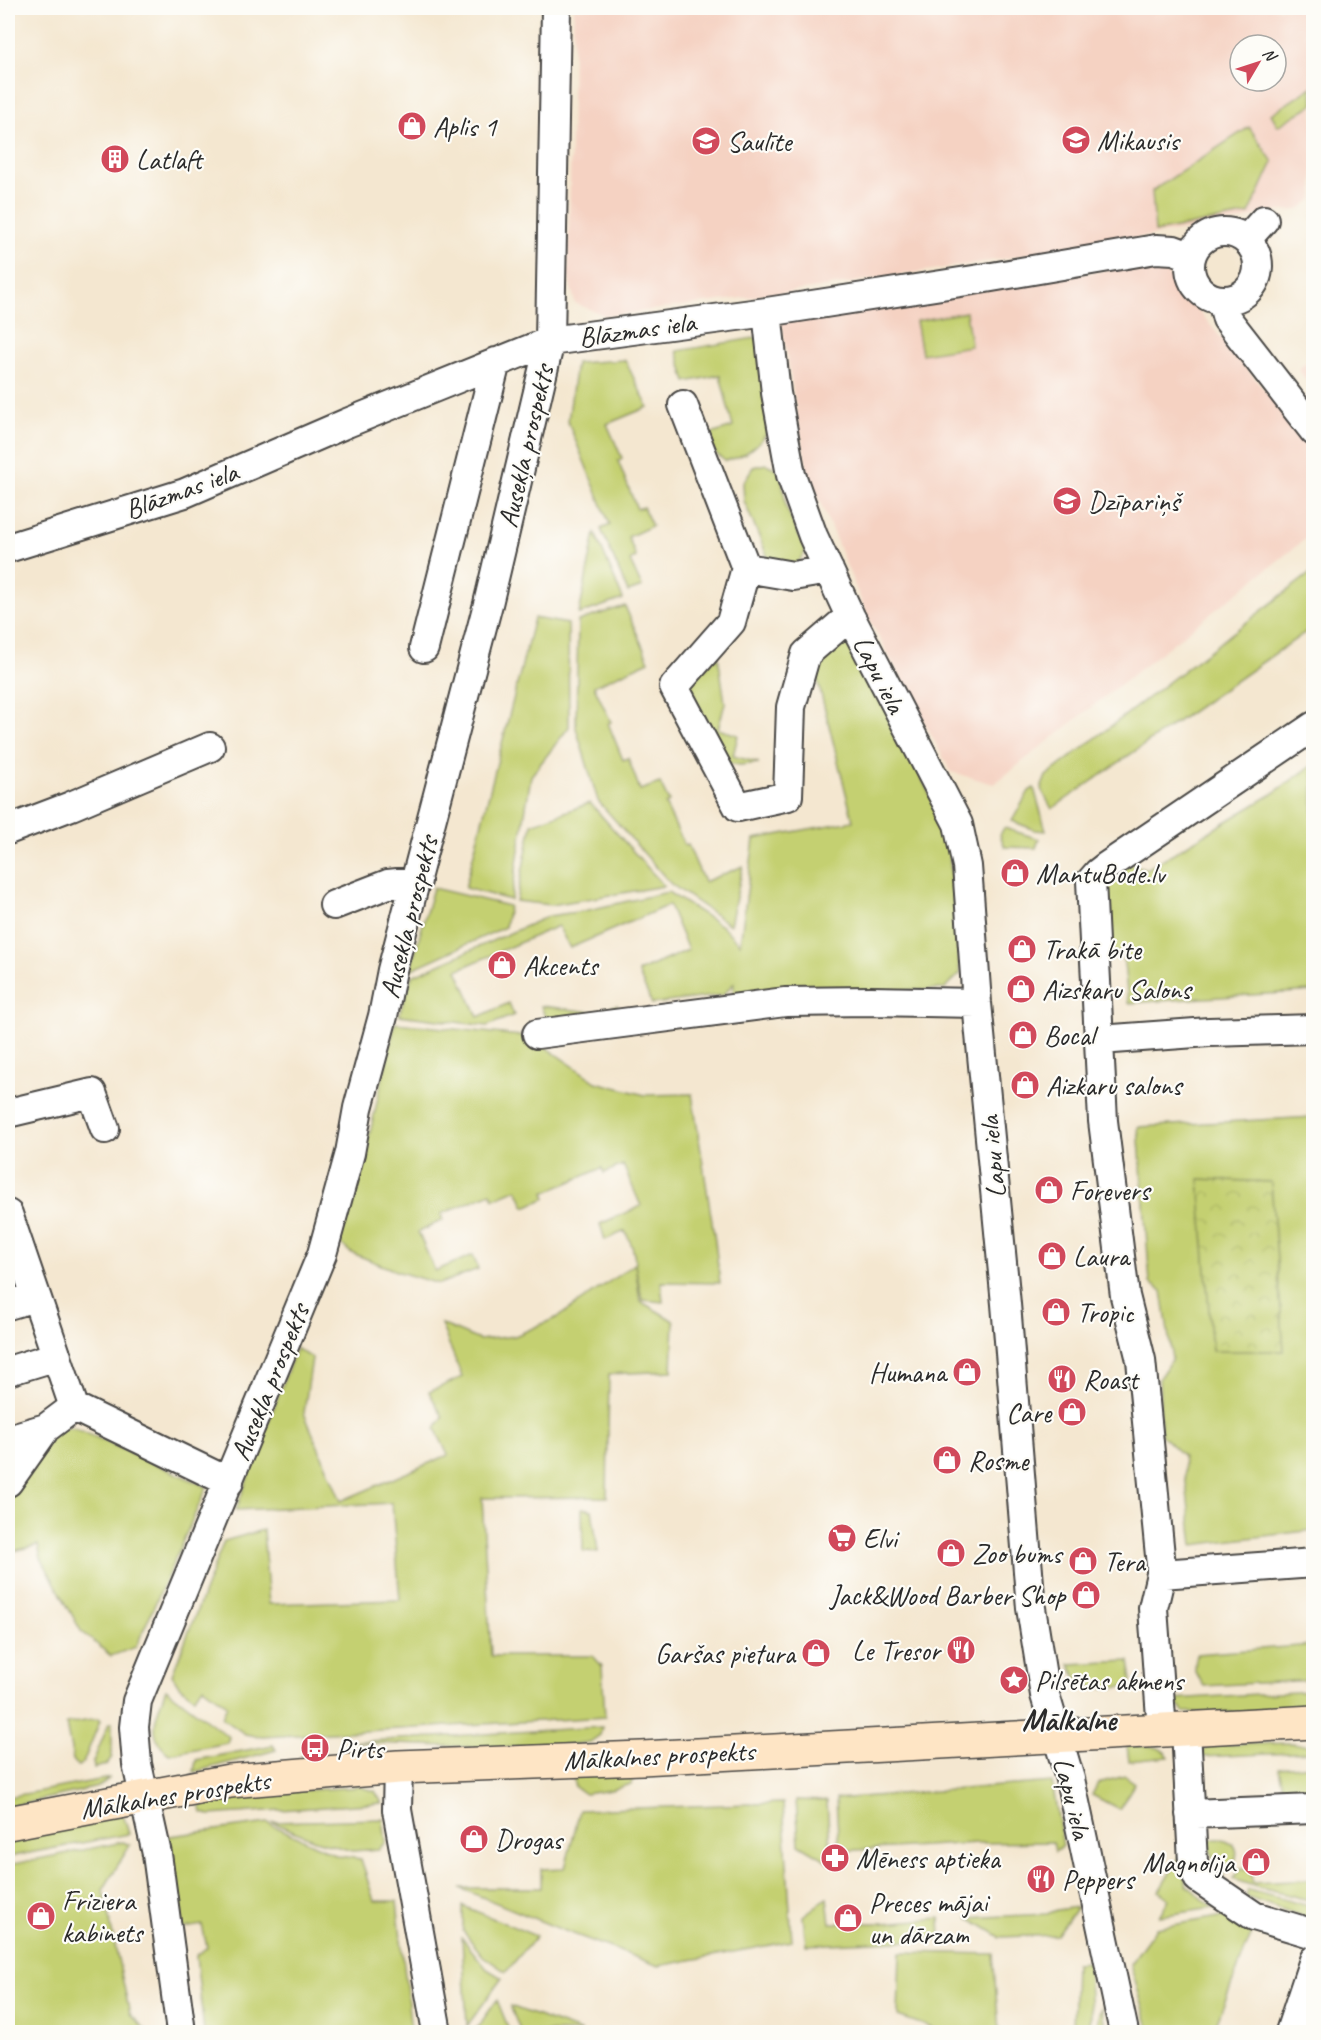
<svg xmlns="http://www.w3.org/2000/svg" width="1321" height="2040" viewBox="0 0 1321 2040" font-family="Caveat,sans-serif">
	<defs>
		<pattern id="park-crowns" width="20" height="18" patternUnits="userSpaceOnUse" patternTransform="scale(1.5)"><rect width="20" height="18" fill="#c4d071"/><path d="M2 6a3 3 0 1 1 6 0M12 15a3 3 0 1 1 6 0" fill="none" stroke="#a9b362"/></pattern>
	</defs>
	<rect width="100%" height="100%" fill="#fdfcf7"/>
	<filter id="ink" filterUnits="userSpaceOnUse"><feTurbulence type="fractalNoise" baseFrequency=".0167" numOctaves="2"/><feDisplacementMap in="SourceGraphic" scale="12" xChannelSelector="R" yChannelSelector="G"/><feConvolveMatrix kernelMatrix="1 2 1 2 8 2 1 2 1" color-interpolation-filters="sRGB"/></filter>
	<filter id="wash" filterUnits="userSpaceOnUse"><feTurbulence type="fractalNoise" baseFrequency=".008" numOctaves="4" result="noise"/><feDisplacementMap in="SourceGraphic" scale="24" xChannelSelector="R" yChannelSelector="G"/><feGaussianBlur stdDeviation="1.35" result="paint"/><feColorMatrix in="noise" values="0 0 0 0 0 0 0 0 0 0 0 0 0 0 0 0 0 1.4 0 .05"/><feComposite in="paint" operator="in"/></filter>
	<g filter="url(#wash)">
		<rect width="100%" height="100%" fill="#f4e7d0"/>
		<path fill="#f5d2c2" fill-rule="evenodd" d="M574,8H1313V199L1298,210L1267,212L1240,221L1154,235L811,289L606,316L575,303L568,275ZM1240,45H1276V81H1240Z
			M1158,262L1313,448V533L994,784L951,772L867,615L807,470L781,322Z
			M1313,357V390L1298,369Z"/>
		<path fill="#c4d071" stroke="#787e4e" stroke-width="1.5" d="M1312,87L1313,104L1278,126L1271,114Z
			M1249,127L1273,162L1249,214L1155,232L1152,191Z
			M966,312L971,346L922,354L916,321Z
			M760,337L771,428C758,446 747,456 725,461L714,452L708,435L733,427L720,375L686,382L677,351Z
			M625,360L648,407L607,424L622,458L618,461L637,509L643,507L652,526L628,537L636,557L630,561L642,587L628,592L601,529L610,525L568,422L576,363Z
			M766,464L777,469L782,479L786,507L806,551L796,565L769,560L744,501L743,483L753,467Z
			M595,533L623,599L579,614Z
			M1312,572H1314L1313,627L1052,809L1041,789L1046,776Z
			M625,606L649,661L594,686L611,722L608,723L623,760L628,758L640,790L660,783L669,802L665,804L685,846L688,845L704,882L743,866L730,925L671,884L598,801L576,728L578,621Z
			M534,618L568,624L569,727L531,776L511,900L465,888Z
			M847,626L947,830L960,974L944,989L733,997L734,983L723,995L652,1004L638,972L688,950L669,905L570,948L558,926L457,970L478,1017L509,1003L514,1015L487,1026L399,1015L412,976L549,916L584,911L668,892L722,926L740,944L754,839L853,821L813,662Z
			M718,655L725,703L718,729L738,735L733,756L759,763L740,765L729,763L695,701L691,683Z
			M1313,765V991L1128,1003L1123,953L1108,954L1100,897L1127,863L1147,869L1269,796Z
			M1034,788L1046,831L1035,830L1012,821L1029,791Z
			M590,803L664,886L551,905L516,901L532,824Z
			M1004,828L1039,839L1036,848L1005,847L1000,835Z
			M433,888L509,906L505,927L410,970Z
			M617,1005L620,1012L558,1023L545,1017L541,1006L592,1012Z
			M395,1023L531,1037L596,1082L645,1095L692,1094L715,1241L720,1283L661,1282L663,1302L642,1300L635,1264L640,1301L674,1321L672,1371L609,1374L607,1497L482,1498L491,1656H593L602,1666L605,1717L262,1737L245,1734L222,1718L227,1705L203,1687L194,1697L179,1686L172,1675L224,1541L263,1530L269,1604L400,1600L392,1503L236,1510L296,1348L312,1358L304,1413L341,1501L448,1455L435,1428L443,1417L429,1392L462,1377L441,1324L479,1340L515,1336L558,1317L636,1263L632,1246L625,1231L605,1240L600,1224L641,1206L623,1165L604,1173L602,1168L544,1193L546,1198L525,1207L517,1189L494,1199L491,1193L441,1214L443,1220L418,1232L435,1271L473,1255L478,1269L439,1284L396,1271L350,1252L339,1242L361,1172Z
			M1313,1117V1530L1193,1545L1183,1456L1161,1435L1159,1378L1172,1359L1162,1291L1150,1283L1138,1127Z
			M62,1427L75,1428L207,1487L136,1647L111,1656L81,1631L41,1558L38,1545L10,1552L8,1542V1472Z
			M582,1508L592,1510L598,1552L583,1551Z
			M1313,1645V1680L1204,1686L1195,1672L1196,1654Z
			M1129,1661L1132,1681L1124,1687C1099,1688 1079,1693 1070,1664Z
			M166,1689L229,1737L227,1743L169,1754C145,1736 157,1712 166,1689Z
			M1313,1691V1707L1217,1713L1183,1712L1173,1699Z
			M98,1719L100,1721L83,1763L78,1766L73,1760L66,1724Z
			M109,1723H112V1757L106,1765L94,1768L93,1762Z
			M602,1727L600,1735L590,1742L558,1746L493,1748L350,1742Z
			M1293,1743L1313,1747V1752L1202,1757L1204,1751L1211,1745Z
			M273,1745L276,1750L194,1772L196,1760Z
			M1127,1746C1143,1746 1160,1743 1169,1757L1129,1761Z
			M1313,1765V1797L1285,1799L1279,1768Z
			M635,1773L631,1784L611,1790L585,1794L575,1787L572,1775Z
			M1125,1776L1135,1783L1119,1809L1092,1795L1098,1783Z
			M110,1778L98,1787L8,1807V1797Z
			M1052,1782L1063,1846L1055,1852L1053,1842L977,1843L839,1851L836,1799Z
			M360,1787L375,1791L382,1803L210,1815L202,1813L200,1804L240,1794Z
			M796,1800L827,1801L831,1863L799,1844Z
			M783,1803L792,1941L659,1966L560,1929L460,1888H541V1869L565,1868L580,1810Z
			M123,1814L129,1834L8,1857V1838Z
			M383,1819L386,1842L379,1849L352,1851L315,1840L272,1822Z
			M268,1823L338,1856L361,1859L374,1901H397L411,2032H204L196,1956L207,1947L202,1925L179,1929L163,1837Z
			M1206,1839C1212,1840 1220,1838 1226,1840C1245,1847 1235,1868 1223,1875L1218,1872Z
			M123,1842L130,1845L103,1890L130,2014L148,2032H8V1865Z
			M1180,1856L1187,1885L1213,1908L1159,1916L1169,1899L1159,1891Z
			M1241,1868L1251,1869L1252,1883L1313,1880V1901L1256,1887L1233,1879Z
			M1248,1890L1313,1907V1920L1246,1897Z
			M827,1898L830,1923H885L940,1918L941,1939L806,1945L803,1916Z
			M463,1906L536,1936L506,1972L483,1956L463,1931Z
			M1077,1907L1057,1935L1000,1937L969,1918L1047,1914L1057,1910Z
			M1224,1916L1253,1930L1213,2032H1148V2024L1130,1964L1156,1928Z
			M462,1938L487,1969L502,1978L467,2026Z
			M900,1952L993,1954L999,2032H944L898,2016Z
			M1088,1962L1091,2015L1086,2032H1073L1075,1963Z
			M497,2000L510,2032H474Z
			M510,2006L582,2032H521Z
			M1102,2007L1107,2032H1095Z"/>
		<path fill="url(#park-crowns)" stroke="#787e4e" stroke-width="1.5" d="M1199,1179L1271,1182L1284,1351H1212Z"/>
	</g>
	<g filter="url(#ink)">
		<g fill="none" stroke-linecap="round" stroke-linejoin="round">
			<g stroke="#494744" stroke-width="32">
				<path id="minor" d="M1190 266a34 34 0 1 1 68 0a34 34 0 1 1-68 0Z
					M1246,240L1264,220
					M1222,301L1227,319L1314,431
					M767,312L776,393L791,475L813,536L850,616L958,824L967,866L977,1003L1006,1304L1031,1608L1045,1695L1070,1779L1124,2032
					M683,405L746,568L793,576L829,570
					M8,548L185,493L347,423L550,341L767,312L980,279L1156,249L1174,250L1190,256
					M746,568L731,622L674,687L738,807L788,796L791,707L806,654L850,616
					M424,648L496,362
					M8,830L71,806L210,747
					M334,905L388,884L417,881
					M537,1034L785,1002L871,1001L977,1003
					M1100,1040L1209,1032L1314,1029
					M8,1113L92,1093L105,1129
					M8,1214L74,1407L46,1428L8,1482
					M8,1305L35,1297
					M8,1371L57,1356
					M74,1407L229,1482
					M8,1439L46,1428
					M1161,1574L1314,1563
					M1186,1730L1193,1862L1198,1878L1254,1916L1314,1934
					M1162,1731L1153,1608L1161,1574V1566L1141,1360L1125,1296L1103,1121L1091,881L1098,873L1107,866L1314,726
					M398,1767L397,1810L437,2032
					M1190,1814L1314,1809
					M181,2032L157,1854L137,1764L134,1727L137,1701L322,1254L350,1153L358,1108L383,1016L392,970L488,604L550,341L556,8
					M1290,2032L1314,1960"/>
			</g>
			<g stroke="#494744" stroke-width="36">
				<path id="secondary" d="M8,1823L230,1781L398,1767L642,1758L1314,1722"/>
			</g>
			<use href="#minor" stroke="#fff" stroke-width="28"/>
			<use href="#secondary" stroke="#fee5c5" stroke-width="33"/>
		</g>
	</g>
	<defs>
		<g id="shop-disc" transform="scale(1.5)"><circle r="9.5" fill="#d1495b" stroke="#fdfcf7"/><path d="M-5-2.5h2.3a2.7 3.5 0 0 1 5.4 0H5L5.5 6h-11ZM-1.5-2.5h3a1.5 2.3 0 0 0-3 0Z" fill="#fff"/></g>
		<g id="school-disc" transform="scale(1.5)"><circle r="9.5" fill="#d1495b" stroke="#fdfcf7"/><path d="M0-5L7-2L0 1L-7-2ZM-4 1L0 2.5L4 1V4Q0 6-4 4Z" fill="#fff"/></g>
		<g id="building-disc" transform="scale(1.5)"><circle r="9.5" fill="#d1495b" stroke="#fdfcf7"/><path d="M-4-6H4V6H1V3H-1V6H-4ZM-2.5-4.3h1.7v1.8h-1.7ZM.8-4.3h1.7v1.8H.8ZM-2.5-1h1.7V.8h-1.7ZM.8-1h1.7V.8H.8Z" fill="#fff"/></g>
		<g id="restaurant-disc" transform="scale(1.5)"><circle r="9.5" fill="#d1495b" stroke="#fdfcf7"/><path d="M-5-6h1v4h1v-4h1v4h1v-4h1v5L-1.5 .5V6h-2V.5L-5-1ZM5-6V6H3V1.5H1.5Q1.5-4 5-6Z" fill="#fff"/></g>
		<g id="supermarket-disc" transform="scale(1.5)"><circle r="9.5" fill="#d1495b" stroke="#fdfcf7"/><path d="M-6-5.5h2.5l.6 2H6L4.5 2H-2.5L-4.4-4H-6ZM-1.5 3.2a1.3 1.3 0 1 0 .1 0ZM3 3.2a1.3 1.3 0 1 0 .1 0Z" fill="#fff"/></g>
		<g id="sight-disc" transform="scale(1.5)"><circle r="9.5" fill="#d1495b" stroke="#fdfcf7"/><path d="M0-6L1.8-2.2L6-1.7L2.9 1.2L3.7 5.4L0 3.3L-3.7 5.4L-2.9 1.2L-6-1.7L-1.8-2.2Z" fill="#fff"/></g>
		<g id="bus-disc" transform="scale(1.5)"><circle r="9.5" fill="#d1495b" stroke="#fdfcf7"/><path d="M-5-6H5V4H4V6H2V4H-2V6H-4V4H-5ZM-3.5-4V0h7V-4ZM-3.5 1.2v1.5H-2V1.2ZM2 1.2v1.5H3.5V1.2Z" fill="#fff"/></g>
		<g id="pharmacy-disc" transform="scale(1.5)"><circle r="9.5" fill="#d1495b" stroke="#fdfcf7"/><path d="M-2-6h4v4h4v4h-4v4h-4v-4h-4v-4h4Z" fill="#fff"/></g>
	</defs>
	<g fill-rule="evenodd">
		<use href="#shop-disc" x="412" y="126"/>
		<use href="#school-disc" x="1076" y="140"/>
		<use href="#school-disc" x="706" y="141"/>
		<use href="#building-disc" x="115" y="159"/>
		<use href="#school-disc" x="1067" y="501"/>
		<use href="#shop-disc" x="1015" y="873"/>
		<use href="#shop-disc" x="1022" y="949"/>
		<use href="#shop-disc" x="502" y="965"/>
		<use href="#shop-disc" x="1021" y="989"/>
		<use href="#shop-disc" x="1023" y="1035"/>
		<use href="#shop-disc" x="1025" y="1085"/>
		<use href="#shop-disc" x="1049" y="1190"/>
		<use href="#shop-disc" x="1052" y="1256"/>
		<use href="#shop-disc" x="1056" y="1312"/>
		<use href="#shop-disc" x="967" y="1372"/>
		<use href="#restaurant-disc" x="1062" y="1379"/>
		<use href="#shop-disc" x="1072" y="1412"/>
		<use href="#shop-disc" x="947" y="1460"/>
		<use href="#supermarket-disc" x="842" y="1538"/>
		<use href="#shop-disc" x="951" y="1553"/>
		<use href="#shop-disc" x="1083" y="1561"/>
		<use href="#shop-disc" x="1086" y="1595"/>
		<use href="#restaurant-disc" x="961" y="1650"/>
		<use href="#shop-disc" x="816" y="1653"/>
		<use href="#sight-disc" x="1014" y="1680"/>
		<use href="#bus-disc" x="315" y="1748"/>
		<use href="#shop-disc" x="474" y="1839"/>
		<use href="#pharmacy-disc" x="835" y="1858"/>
		<use href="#shop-disc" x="1256" y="1862"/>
		<use href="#restaurant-disc" x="1041" y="1879"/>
		<use href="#shop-disc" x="41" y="1916"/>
		<use href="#shop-disc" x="848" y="1918"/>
	</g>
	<g text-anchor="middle" stroke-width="4.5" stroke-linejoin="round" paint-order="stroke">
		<g font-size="28" fill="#2b2b2b" stroke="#fdfcf7" text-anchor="start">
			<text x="433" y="136">Aplis 1</text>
			<text x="1097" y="150">Mikausis</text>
			<text x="727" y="151">Saulīte</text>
			<text x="136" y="169">Latlaft</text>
			<text x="1088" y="511">Dzīpariņš</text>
			<text x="1036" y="883">MantuBode.lv</text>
			<text x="1043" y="959">Trakā bite</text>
			<text x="523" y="975">Akcents</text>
			<text x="1042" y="999">Aizskaru Salons</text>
			<text x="1044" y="1045">Bocal</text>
			<text x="1046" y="1095">Aizkaru salons</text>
			<text x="1070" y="1200">Forevers</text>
			<text x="1073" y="1266">Laura</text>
			<text x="1077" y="1322">Tropic</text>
			<text x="946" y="1382" text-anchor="end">Humana</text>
			<text x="1083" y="1389">Roast</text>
			<text x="1051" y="1422" text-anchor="end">Care</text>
			<text x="968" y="1470">Rosme</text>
			<text x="863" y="1548">Elvi</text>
			<text x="972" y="1563">Zoo bums</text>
			<text x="1104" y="1571">Tera</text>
			<text x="1065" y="1605" text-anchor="end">Jack&amp;Wood Barber Shop</text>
			<text x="940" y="1660" text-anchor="end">Le Tresor</text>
			<text x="795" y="1663" text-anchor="end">Garšas pietura</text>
			<text x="1035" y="1690">Pilsētas akmens</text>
			<text x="336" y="1758">Pirts</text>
			<text x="495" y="1849">Drogas</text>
			<text x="856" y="1868">Mēness aptieka</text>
			<text x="1235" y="1872" text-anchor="end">Magnolija</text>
			<text x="1062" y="1889">Peppers</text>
			<text x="62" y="1910">Friziera<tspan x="62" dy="32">kabinets</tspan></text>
			<text x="869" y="1912">Preces mājai<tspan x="869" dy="32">un dārzam</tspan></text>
		</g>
		<g font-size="28" fill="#2b2b2b" stroke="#fdfcf7">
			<text transform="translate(637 329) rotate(-8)" y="10">Blāzmas iela</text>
			<text transform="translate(525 446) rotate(-77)" y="10">Ausekļa prospekts</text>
			<text transform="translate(181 490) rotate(-20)" y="10">Blāzmas iela</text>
			<text transform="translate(880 674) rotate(63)" y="10">Lapu iela</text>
			<text transform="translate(408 917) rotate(-76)" y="10">Ausekļa prospekts</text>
			<text transform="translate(992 1157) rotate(-95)" y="10">Lapu iela</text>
			<text transform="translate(269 1382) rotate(-68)" y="10">Ausekļa prospekts</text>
			<text transform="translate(659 1755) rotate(-3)" y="10">Mālkalnes prospekts</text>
			<text transform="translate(175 1794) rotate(-9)" y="10">Mālkalnes prospekts</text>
			<text transform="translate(1073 1798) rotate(76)" y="10">Lapu iela</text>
		</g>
		<g font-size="30" font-weight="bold" fill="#2b2b2b" stroke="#fdfcf7">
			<text x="1069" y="1730">Mālkalne</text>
		</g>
	</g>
	<rect width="1321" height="2040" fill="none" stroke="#fdfcf7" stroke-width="30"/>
	<g transform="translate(1258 63) rotate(51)"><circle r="28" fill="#fdfcf7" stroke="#a9a8a5" stroke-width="1.5"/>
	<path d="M0-4.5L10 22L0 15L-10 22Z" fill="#d1495b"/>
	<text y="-9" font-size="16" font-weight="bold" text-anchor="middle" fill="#2b2b2b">N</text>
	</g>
</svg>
